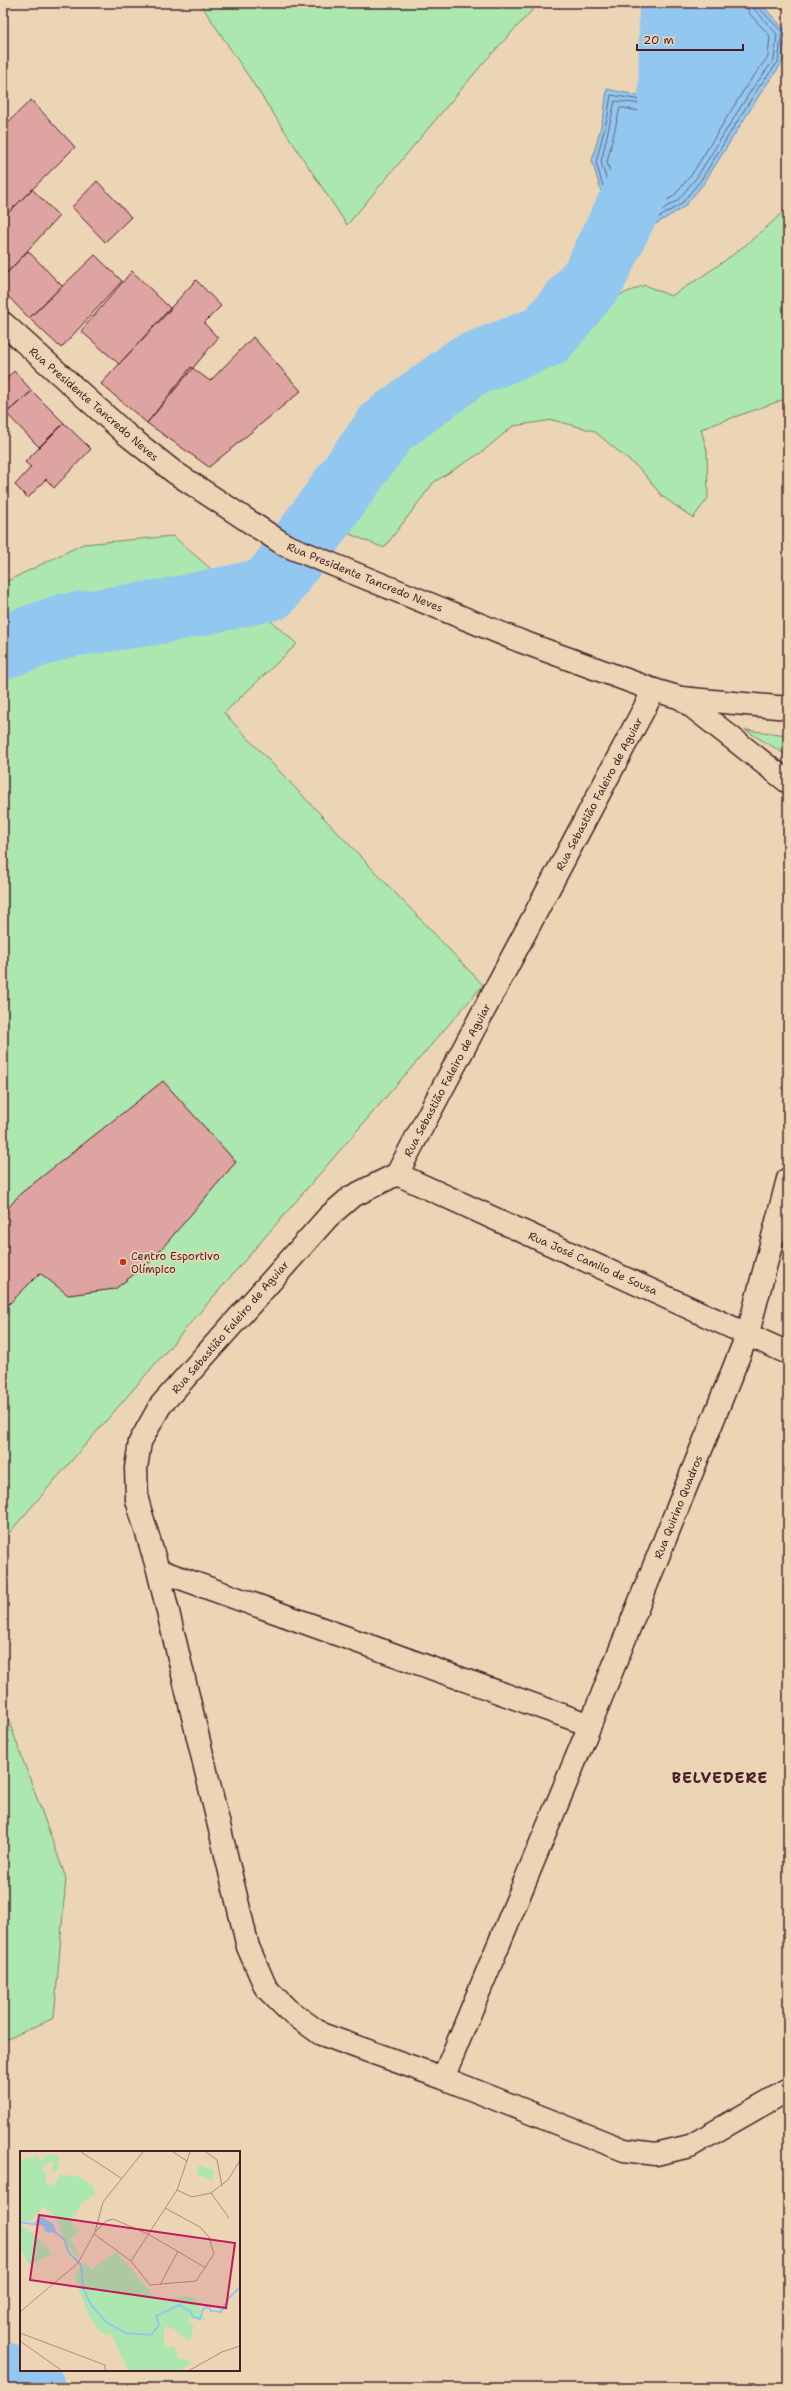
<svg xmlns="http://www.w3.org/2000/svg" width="791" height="2391" viewBox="0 0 791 2391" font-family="'Shantell Sans',sans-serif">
	<rect width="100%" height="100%" fill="#ecd5b5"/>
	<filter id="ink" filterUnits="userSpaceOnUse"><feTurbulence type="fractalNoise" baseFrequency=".025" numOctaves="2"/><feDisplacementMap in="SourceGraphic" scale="8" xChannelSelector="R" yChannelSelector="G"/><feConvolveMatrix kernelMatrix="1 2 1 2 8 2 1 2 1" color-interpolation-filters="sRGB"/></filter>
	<g filter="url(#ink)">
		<path fill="#abe7ae" stroke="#7a836c" d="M200,3H539L485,61L347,225Z
			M788,207V398L701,429L707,451L708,498L693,518L662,496L642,471L594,431L553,420L513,426L482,452L434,482L384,548L340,530L339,521L353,508L367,484L426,421L460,402L486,378L541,354L563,338L595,305L645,285L671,296C715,269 751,244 788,207Z
			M173,536L297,644L224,713L483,985L3,1540V583L83,544Z
			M745,730L788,735V756Z
			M3,1705L66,1878L54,2018L3,2041Z"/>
		<path fill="#92c7f0" stroke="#7584a1" d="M661,3H760L786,31L782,63L760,94L704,183L684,207L649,228L631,227L616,214L601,191L592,161L604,114L607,89L640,96L660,75L671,46L662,27Z"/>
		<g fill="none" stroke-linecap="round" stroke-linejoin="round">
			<path stroke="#67627a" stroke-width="1" d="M665,3L666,26L675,46L663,77L641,100L611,95L608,115L596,162L604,190L619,211L632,223L648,224L681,204L701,180L756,91L778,62L782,32L758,7L757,3
				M670,3L671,25L680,46L667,80L644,104L615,101L601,162L609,188L623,208L634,218L647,219L678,200L697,177L752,89L774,60L777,34L755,10L752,3
				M676,3L677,23L686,46C684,64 663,104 645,110C636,113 628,107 620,108L607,162L614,185L627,204L637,212L645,213L674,196L692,174L747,85L768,57L770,36L749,13L746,3"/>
			<path stroke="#92c7f0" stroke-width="64" d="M3,647L64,626L165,611L270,589L387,426L468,366L546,336L594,277L670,121L671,3
				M3,2374L22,2385L33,2388"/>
		</g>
		<path fill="#dea4a1" stroke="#4a1f2b" d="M31,100L75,147L3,218V127Z
			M97,181L131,217L105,242L72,207Z
			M32,189L59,216L7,273L3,268V218Z
			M28,251L62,286L29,318L3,291V277Z
			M95,255L122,281L61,348L29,318Z
			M132,271L171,309L119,364L81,331Z
			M196,280L221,306L204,323L218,338L147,423L101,384Z
			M253,337L301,391L209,467L147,423L191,367L210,381Z
			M14,371L32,391L6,413L3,410V381Z
			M32,391L64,423L39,447L6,413Z
			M64,423L91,449L54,488L46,479L28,498L15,485L31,467L25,462Z
			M163,1081L236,1162L151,1261L115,1289L68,1295L40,1273L3,1310V1214L20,1194Z"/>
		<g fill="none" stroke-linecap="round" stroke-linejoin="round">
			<g stroke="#4a1f2b" stroke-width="25">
				<path id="street" d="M654,690L397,1174L351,1197L328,1217L160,1406L140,1442L136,1468L137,1500L158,1570L248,1947L266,1988L288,2010L321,2034L443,2078L624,2150L656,2154L690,2146L788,2090
					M681,698L788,782
					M397,1174L788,1353
					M158,1570L590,1725
					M443,2078L590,1725L748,1333L788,1179"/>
			</g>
			<g stroke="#4a1f2b" stroke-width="25">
				<path id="secondary" d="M3,323L126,434L174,472L285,545L520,641L654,690L681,698L788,708"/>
			</g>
			<use href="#street" stroke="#ecd5b5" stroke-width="22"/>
			<use href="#secondary" stroke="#ecd5b5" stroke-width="22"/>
		</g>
	</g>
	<circle fill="#c8321e" stroke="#ecd5b5" stroke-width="1.5" cx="123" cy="1262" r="4"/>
	<g text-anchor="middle" stroke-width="3.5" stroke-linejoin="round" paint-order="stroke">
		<g font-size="11" fill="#4a1f2b" stroke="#ecd5b5">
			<text transform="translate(94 404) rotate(41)" y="4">Rua Presidente Tancredo Neves</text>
			<text transform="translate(365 577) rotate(22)" y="4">Rua Presidente Tancredo Neves</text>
			<text transform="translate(599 794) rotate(-62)" y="4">Rua Sebastião Faleiro de Aguiar</text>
			<text transform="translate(447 1080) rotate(-62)" y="4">Rua Sebastião Faleiro de Aguiar</text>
			<text transform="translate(593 1263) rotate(24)" y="4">Rua José Camilo de Sousa</text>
			<text transform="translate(230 1327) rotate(-49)" y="4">Rua Sebastião Faleiro de Aguiar</text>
			<text transform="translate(678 1507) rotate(-68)" y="4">Rua Quirino Quadros</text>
		</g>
		<g font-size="11" fill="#4a1f2b" stroke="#ecd5b5" text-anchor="start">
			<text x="131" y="1260">Centro Esportivo<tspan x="131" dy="13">Olímpico</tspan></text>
		</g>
		<g font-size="15" font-weight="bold" letter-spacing="1" fill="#4a1f2b" stroke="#ecd5b5">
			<text x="720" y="1783">BELVEDERE</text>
		</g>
	</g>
	<g transform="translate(20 2151)">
		<rect width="220" height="220" fill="#ecd5b5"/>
		<path d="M33,3L39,6L38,18L36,21L32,19L34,9L25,13L22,19L26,21V33L35,34L39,24H45L60,26L74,36V44L62,51L55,65L51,66L53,76L60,78L51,88L59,104L57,107L46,93L37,68L24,55L11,70L0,69V9L17,5L21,11L24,5ZM179,14L195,20L192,29L176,23ZM0,73L15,84L32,103L9,114L2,100L0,101ZM96,101L139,150L165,145L176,148L185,169L169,167L168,172L174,175L169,191L156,179L146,175L144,180V194L148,196L154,195L158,207L168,209L170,214L160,219H108L92,184L81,182L70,167L55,128L56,121L66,112L71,119Z" fill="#abe7ae"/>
		<path d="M21,65L33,73L36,80L30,82L24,80L25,77L21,74L13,73Z" fill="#92c7f0"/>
		<path fill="none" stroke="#92c7f0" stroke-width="2" d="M0,71L19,74M29,77L44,88L49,102L61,114L63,137L71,154L87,172L106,182L131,184L139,174L136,165L159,154L170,160L173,166L180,168L183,158L189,155L191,160L201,161L209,147L220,136"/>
		<path fill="none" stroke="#ab8c7e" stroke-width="1" d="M61,1L101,27M153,1L167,10M186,1L197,9L202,35M157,39L172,46L191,42L208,29L220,9M191,42L209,67M76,80L86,70L93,68L128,83L186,117M74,83L111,110L130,134L176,130L194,103L189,86L180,76L145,57M111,110L157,39L170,1M140,134L158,100M0,161L58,112L75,81L83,51L123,1M0,182L85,214V219M0,190L41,219M170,219L202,201L220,195"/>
		<path fill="#c2185b" fill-opacity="0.15" stroke="#c2185b" stroke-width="2" d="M19,64L215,92L206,157L10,129Z"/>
		<rect width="220" height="220" fill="none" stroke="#4a1f2b" stroke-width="2"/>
	</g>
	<rect width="791" height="2391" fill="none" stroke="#ecd5b5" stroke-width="16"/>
	<rect x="8" y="8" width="775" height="2375" fill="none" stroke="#4a1f2b" stroke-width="1.5" filter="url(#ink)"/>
	<path d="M637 44v6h106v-6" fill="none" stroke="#4a1f2b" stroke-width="2"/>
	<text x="643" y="44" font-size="12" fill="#4a1f2b" stroke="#ecd5b5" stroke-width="3" paint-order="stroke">20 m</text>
</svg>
